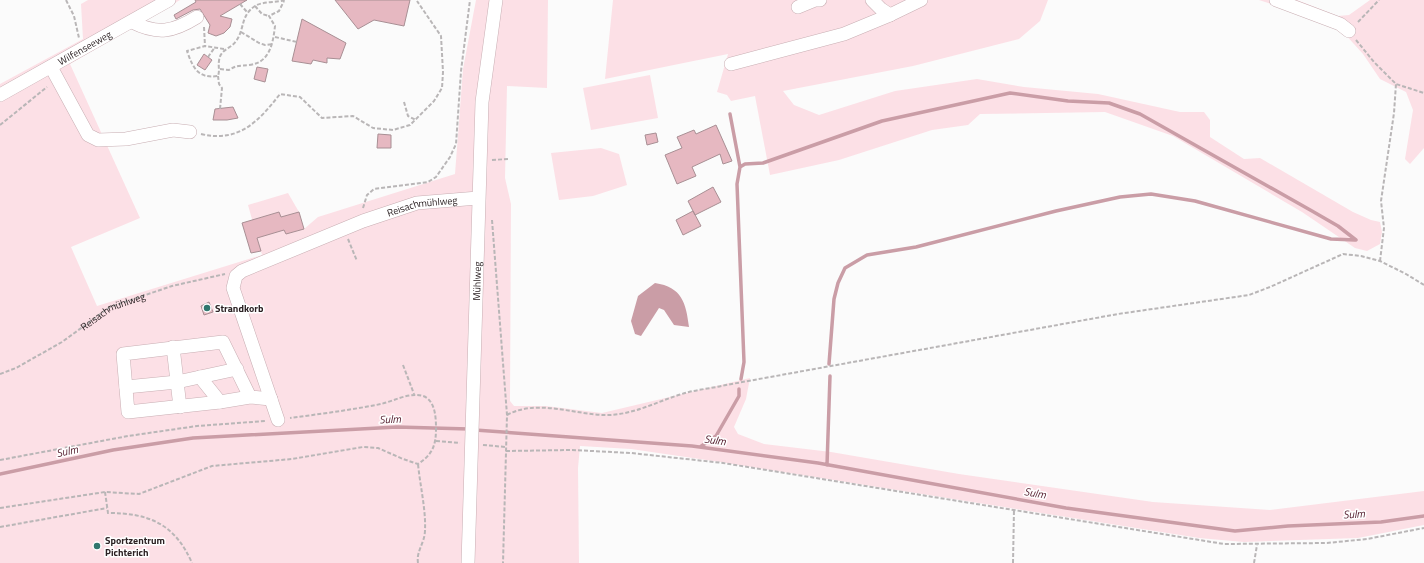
<svg xmlns="http://www.w3.org/2000/svg" width="1424" height="563" viewBox="0 0 1424 563" font-family="'Titillium Web',sans-serif">
	<rect width="100%" height="100%" fill="#fbfbfb"/>
	<path fill="#fce0e6" d="M88,0H180L70,64L140,218L71,247L97,306L262,255L248,205L288,193L299,212L304,229L318,217L455,174L463,69L476,0H548L547,88L507,86L505,178L511,204L510,401L514,406H546L602,413L750,378L746,399L734,427L738,434L764,444L831,452L959,474L1153,502L1270,510L1424,491V525L1358,538L1244,542L1199,538L720,462L631,449L580,446L578,468L579,563H0V84L83,39L81,4Z
		M613,0H1048L1040,21L1019,39L913,66L783,91L794,105L819,115L895,91L977,79L1024,87L1098,94L1180,112H1204L1210,120V137L1244,159L1260,158L1353,212L1371,220L1380,222L1382,232L1380,244L1367,251L1355,248L1302,212L1173,136L1105,112L980,114L968,125L932,130L839,160L770,175L755,96L731,101L727,95L717,92L728,54L605,79Z
		M1259,0H1297L1338,16L1349,15L1370,0H1424V148L1410,164L1405,159L1413,110L1406,92L1380,79L1363,54L1344,33L1317,19Z
		M650,75L658,118L591,130L583,88Z
		M601,148L619,154L627,185L593,196L559,200L551,153Z"/>
	<path fill="#ca9da6" d="M655,283C682,287 686,303 689,327L674,325L664,310L659,308L641,336L635,334L631,321L638,296Z"/>
	<g fill="none" stroke-linecap="round" stroke-linejoin="round">
		<path stroke="#ca9da6" stroke-width="3.5" d="M730,114L740,167L737,184L744,362L741,379
			M740,167L745,164L763,163L882,121L1010,93L1068,101L1109,103L1140,114L1312,211L1338,226L1356,240
			M829,364L834,299L838,283L845,268L867,255L916,247L1056,211L1120,197L1151,194L1195,201L1331,239L1355,240
			M475,430L692,446L818,463L1066,508L1235,531L1288,526L1381,522L1424,516
			M700,447L716,436L739,396V389
			M827,465L830,376
			M0,474L113,450L193,438L397,427L469,429"/>
	</g>
	<path fill="#e6b8c1" stroke="#a88f94" d="M195,0H247L220,16L232,19L230,27L224,33L216,36L208,33L210,25L200,9L193,10L176,19L174,15L196,2Z
		M335,0H410L404,26L374,20L358,29Z
		M302,19L346,43L340,59L327,58V63L313,60L311,64L292,61Z
		M204,54L212,60L205,70L197,65Z
		M257,67L268,69L265,82L254,79Z
		M233,107L238,118L227,120H213L215,109Z
		M716,125L732,161L723,164L720,154L692,167L696,176L677,184L665,155L682,148L677,137L694,130L696,134Z
		M656,133L658,142L647,145L645,135Z
		M378,134L391,135V148H377Z
		M713,187L721,202L695,215L688,201Z
		M693,211L701,226L683,235L676,220Z
		M279,212L281,217L299,212L304,229L286,234L284,230L257,238L261,251L251,253L242,223Z
		M209,302L213,312L204,315L201,306Z"/>
	<g fill="none" stroke-linecap="round" stroke-linejoin="round">
		<g stroke="#c8aeb3" stroke-width="14">
			<g id="minor">
				<path d="M872,0L881,9L890,15L921,0"/>
				<path d="M1276,0L1340,24L1349,31"/>
				<path d="M798,7L815,0H820"/>
				<path d="M132,22C158,35 173,32 197,17"/>
				<path d="M731,64L844,34L890,15"/>
				<path d="M51,67L88,135L98,140L126,139L173,130L190,132"/>
				<path id="s2" d="M0,95L169,0"/>
				<path d="M173,347L180,407"/>
				<path d="M200,377L220,402"/>
				<path d="M126,387L177,382L237,369"/>
				<path d="M250,397L223,342L123,354L128,412L220,402L250,397L271,399"/>
				<path id="s3" d="M278,420L233,288L236,276L242,271L363,221L417,203L478,198"/>
				<path id="s4" d="M468,563L482,102L496,0"/>
			</g>
		</g>
		<g stroke="#b9b6b7" stroke-width="2" stroke-dasharray="4 2" stroke-linecap="butt">
			<path d="M66,0L74,16L79,38"/>
			<path d="M240,4L247,12"/>
			<path d="M255,6L262,14L269,16"/>
			<path d="M1358,22L1379,0"/>
			<path d="M204,27L205,46"/>
			<path d="M241,32L259,43L265,45L273,44"/>
			<path d="M275,37L297,42"/>
			<path d="M1356,40L1374,62L1396,84L1424,93"/>
			<path d="M224,49L205,46L187,51C193,68 198,79 218,76C220,70 218,66 219,61C220,49 231,49 236,41C245,29 240,16 255,6C263,1 276,3 285,0"/>
			<path d="M208,57L215,47"/>
			<path d="M220,69L229,70C236,65 240,66 249,65C270,63 273,43 275,26L269,16L279,11L284,1"/>
			<path d="M218,76L219,84L222,88L220,109"/>
			<path d="M404,102L408,116L416,120"/>
			<path d="M0,125L47,87"/>
			<path d="M201,134C239,143 259,121 280,94L300,97L322,118L353,116L373,128L393,130L410,125L434,101L442,88L443,72L441,36L417,1"/>
			<path d="M492,160L508,159"/>
			<path d="M363,208L367,195L374,189L428,182L436,177L450,157L456,144L461,71L470,0"/>
			<path d="M492,220L507,415L503,563"/>
			<path d="M348,239L357,261"/>
			<path d="M1380,261L1384,228L1381,201L1394,113L1396,84"/>
			<path d="M403,365L414,394"/>
			<path id="s1" d="M0,374L16,368L62,342L110,307L172,286L225,274"/>
			<path d="M507,415C536,399 573,414 604,415C634,416 661,399 689,392C701,389 714,388 726,385L1118,314L1249,295L1270,287L1343,254L1361,256L1380,261L1406,274L1424,285"/>
			<path d="M436,441L460,443"/>
			<path d="M483,445L506,447"/>
			<path d="M506,451L572,450L631,453L723,463L1224,544L1327,543L1367,539L1424,528"/>
			<path d="M0,460L128,436L197,426L265,421"/>
			<path d="M105,492L108,513C149,513 175,524 192,563"/>
			<path d="M0,508L105,492L139,494L212,466L292,459L363,447L378,448L403,459L418,464C433,454 436,445 436,428C436,417 435,400 423,396C409,392 394,401 381,404C351,410 320,414 290,418"/>
			<path d="M0,527L107,508"/>
			<path d="M418,563C416,551 425,543 425,530C426,510 420,485 418,464"/>
			<path d="M1013,563L1014,509"/>
			<path d="M1254,563L1257,545"/>
		</g>
		<use href="#minor" stroke="#fff" stroke-width="13"/>
	</g>
	<g fill="#30776e" stroke="#fff" stroke-width="1.5">
		<circle cx="207" cy="308" r="4"/>
		<circle cx="97" cy="546" r="4"/>
	</g>
	<g text-anchor="middle" stroke-width="3" stroke-linejoin="round" paint-order="stroke">
		<g font-size="10" fill="#2b2123" stroke="#fff">
			<text dy="4" stroke="none"><textPath href="#s2" startOffset="97">Wilfenseeweg</textPath></text>
			<text dy="4" stroke="none"><textPath href="#s3" startOffset="352">Reisachmühlweg</textPath></text>
			<text dy="4" stroke="none"><textPath href="#s4" startOffset="282">Mühlweg</textPath></text>
			<text dy="4" stroke="none"><textPath href="#s1" startOffset="130">Reisachmühlweg</textPath></text>
		</g>
		<g font-size="10" font-weight="bold" fill="#2b2123" stroke="#fff" text-anchor="start">
			<text x="215" y="312">Strandkorb</text>
			<text x="105" y="544">Sportzentrum<tspan x="105" dy="12">Pichterich</tspan></text>
		</g>
		<g font-size="11" font-style="italic" fill="#521b2c" stroke="#fff">
			<text transform="translate(390 419) rotate(-2)" y="4">Sulm</text>
			<text transform="translate(715 440) rotate(8)" y="4">Sulm</text>
			<text transform="translate(67 451) rotate(-12)" y="4">Sulm</text>
			<text transform="translate(1035 493) rotate(10)" y="4">Sulm</text>
			<text transform="translate(1354 514) rotate(-3)" y="4">Sulm</text>
		</g>
	</g>
</svg>
